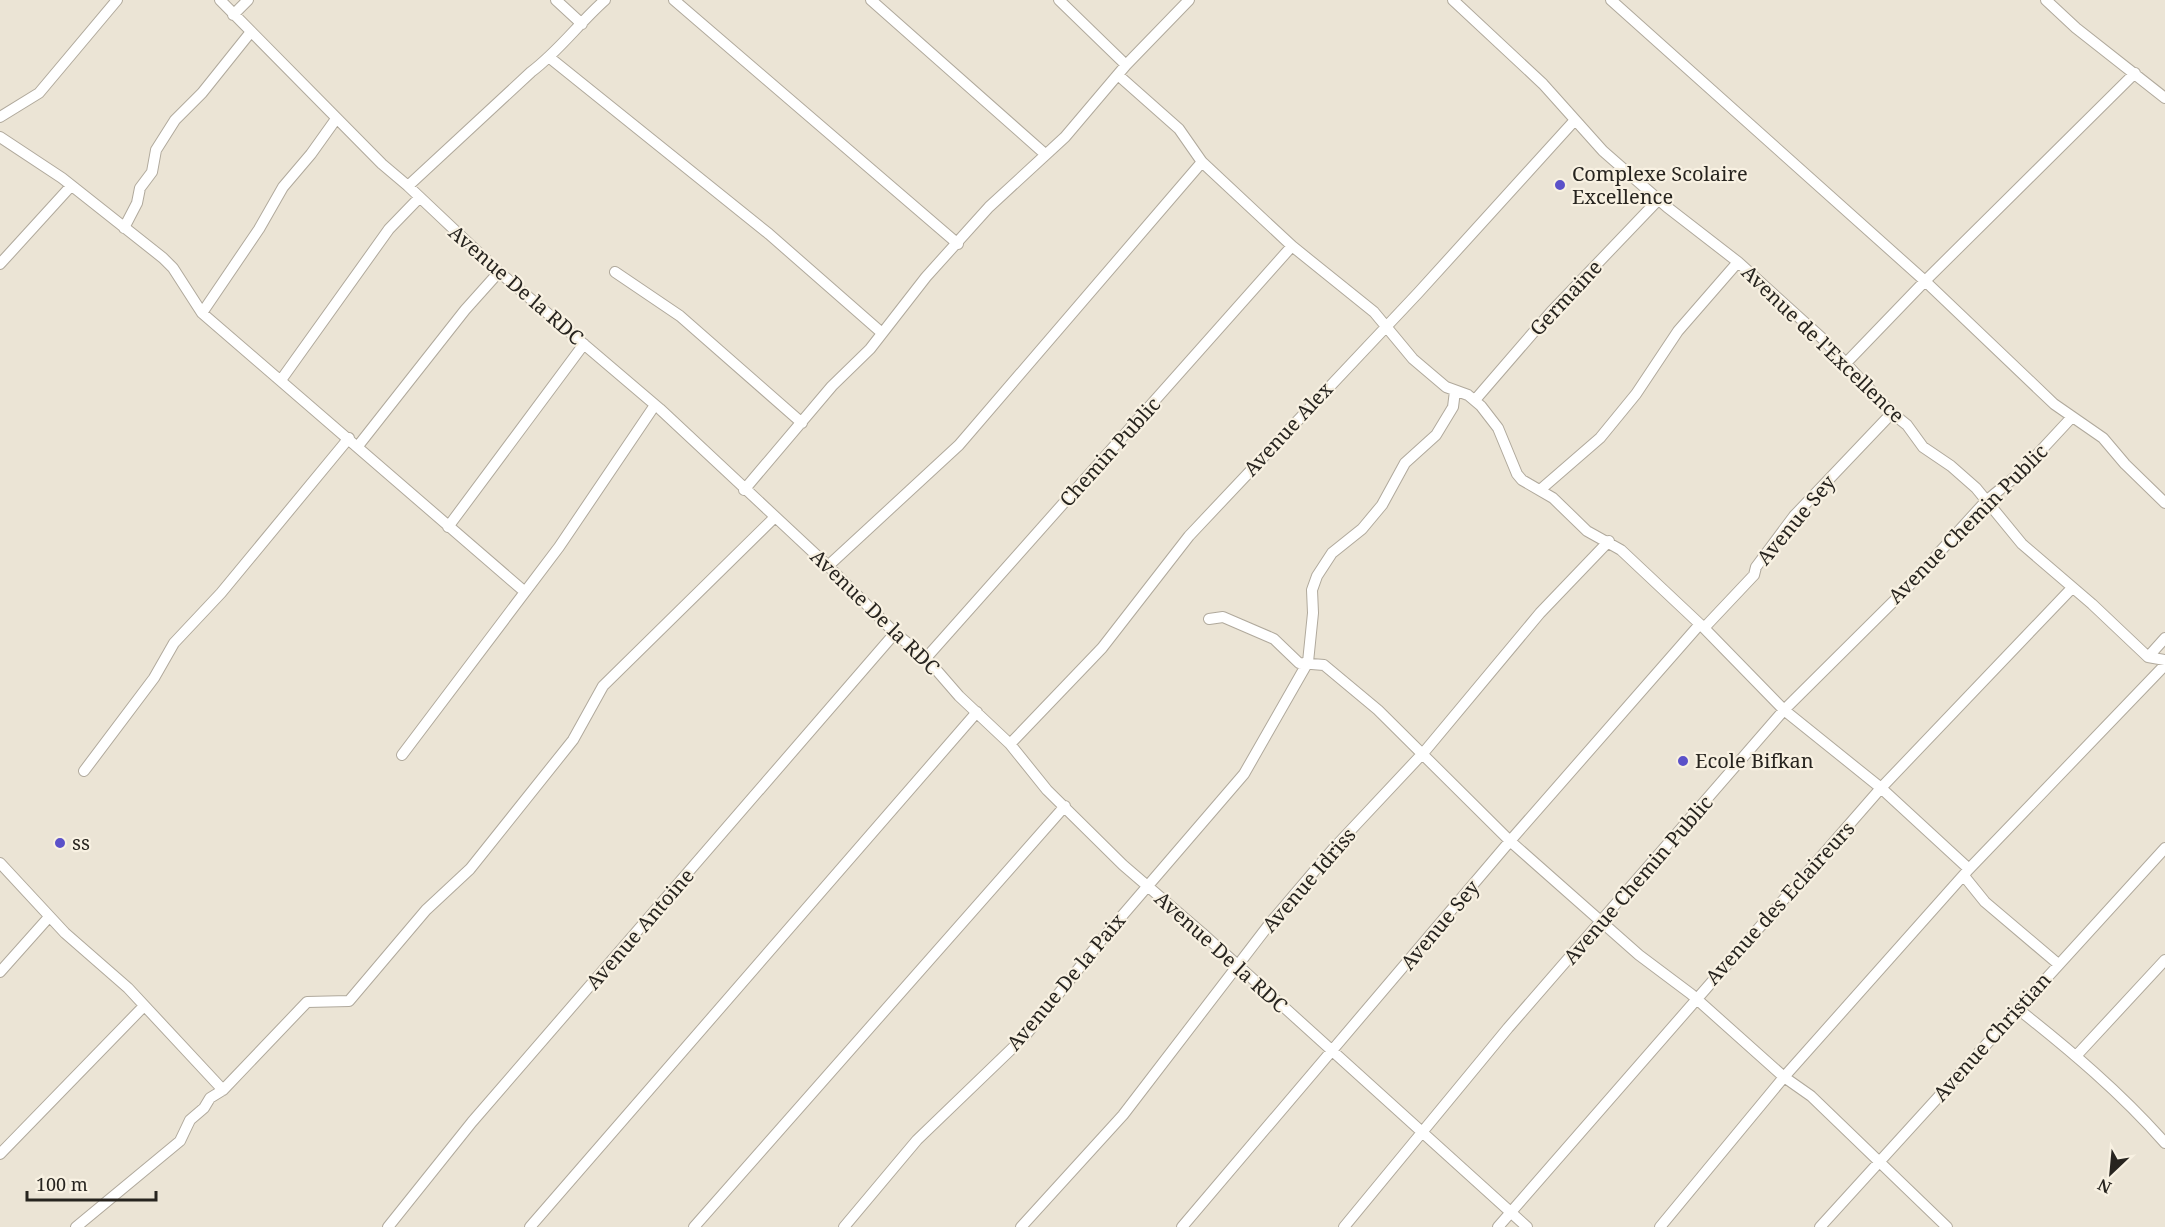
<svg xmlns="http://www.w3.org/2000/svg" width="2165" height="1227" viewBox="0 0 2165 1227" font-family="'Noto Serif',serif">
	<rect width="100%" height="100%" fill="#ebe4d5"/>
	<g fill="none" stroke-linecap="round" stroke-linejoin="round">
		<g stroke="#b0a99c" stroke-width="12">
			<path id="minor" d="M220,0L382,164L408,186L499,272L660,409L828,566L895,633L926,658L959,696L1010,744L1047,790L1123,865L1202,933L1527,1227
				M556,0L582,24
				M674,0L958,244
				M871,0L1045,154
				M1059,0L1126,65
				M1453,0L1543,84L1603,151L1667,207L1738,262L1824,340L1892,413L1907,425L1923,447L1951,466L1976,488L2022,544L2092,604L2148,657L2165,660
				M1611,0L1925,281L2054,404L2103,438L2125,464L2165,503
				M2046,0L2076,28L2165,98
				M233,15L248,0
				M550,58L769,234L882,333
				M1118,75L1179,129L1202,162L1292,246L1374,312L1413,359L1446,387L1468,395L1481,406L1498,428L1517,474L1522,480L1553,498L1587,531L1621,550L1704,628L1784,710L1881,788L1969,869
				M0,117L39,93L117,0
				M0,137L62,178L163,258L173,268L202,313L525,592
				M408,186L531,72C559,51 579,23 605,0
				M124,228L137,203L140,188L152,172L156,150L175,120L202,93L250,33
				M0,264L71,186
				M615,272L680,316L802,423
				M202,313L259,229L283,187L311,154L336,119
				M1846,363L1925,281L2135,73
				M281,380L389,229L419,198
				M1475,400L1551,312L1660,198
				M358,446L465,310L499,272
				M744,490L832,386L870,349L926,277L989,207L1065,137L1126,65L1189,0
				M1540,490L1600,438L1636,394L1678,331L1738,262
				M448,527L584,344
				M828,566L959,445L1202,162
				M1209,619L1223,617L1274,639L1299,663L1324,665L1378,710L1510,841L1639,955L1691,994L1784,1077L1811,1096L1947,1227
				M1704,628L1754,575L1756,567L1794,516L1892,413
				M2148,657L2165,638
				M926,658L1292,246
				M1010,744L1102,648L1189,536L1418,293L1575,120
				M402,755L559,547L655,405
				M84,771L154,678L174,643L221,593L349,438
				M0,863L65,933L128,988L223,1090
				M1964,876L1985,902L2057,963
				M0,972L49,917
				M2018,1009C2070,1050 2121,1093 2165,1143
				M2076,1056L2165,960
				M0,1154L144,1006
				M76,1227L180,1141L190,1120L204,1108L210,1098L223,1090L307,1002L349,1001L426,910L470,869L573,740L603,686L774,518
				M388,1227L472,1122L895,633
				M530,1227L977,712
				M694,1227L1065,806
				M844,1227L917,1140L1025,1036L1103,938L1244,774L1308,662L1313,613L1312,590L1317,576L1332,553L1362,529L1382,505L1405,463L1436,435L1453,407L1455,391
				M1021,1227L1123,1115L1271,922L1334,848L1425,751L1540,613L1609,541
				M1182,1227L1510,841L1700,624
				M1344,1227L1508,1028L1784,710L1906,589L1986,501L2020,473L2072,417
				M1498,1227L1881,788L2072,588
				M1660,1227L1784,1077L1969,869L2165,665
				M1820,1227L2165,848"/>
		</g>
		<use href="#minor" stroke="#fff" stroke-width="10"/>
	</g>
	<g fill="#5b51c9" stroke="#f8f1e2" stroke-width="2">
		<circle cx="1560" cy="185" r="6"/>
		<circle cx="1683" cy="761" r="6"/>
		<circle cx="60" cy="843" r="6"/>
	</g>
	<g text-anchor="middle" stroke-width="4.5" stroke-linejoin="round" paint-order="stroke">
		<g font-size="20" fill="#27241f" stroke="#f8f1e2" text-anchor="start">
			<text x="1572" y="181">Complexe Scolaire<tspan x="1572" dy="23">Excellence</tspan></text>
			<text x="1695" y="768">Ecole Bifkan</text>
			<text x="72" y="850">ss</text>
		</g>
		<g font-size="20" fill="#27241f" stroke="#f8f1e2">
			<text transform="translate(516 285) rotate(41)" y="7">Avenue De la RDC</text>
			<text transform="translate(1566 298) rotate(-47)" y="7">Germaine</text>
			<text transform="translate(1823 344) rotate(44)" y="7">Avenue de l'Excellence</text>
			<text transform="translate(1288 429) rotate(-47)" y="7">Avenue Alex</text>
			<text transform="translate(1110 452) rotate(-48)" y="7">Chemin Public</text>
			<text transform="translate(1796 520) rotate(-50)" y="7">Avenue Sey</text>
			<text transform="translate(1968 524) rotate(-45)" y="7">Avenue Chemin Public</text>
			<text transform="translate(875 612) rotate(44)" y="7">Avenue De la RDC</text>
			<text transform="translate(1309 880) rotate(-49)" y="7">Avenue Idriss</text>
			<text transform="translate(1638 880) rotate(-49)" y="7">Avenue Chemin Public</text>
			<text transform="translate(1780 903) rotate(-48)" y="7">Avenue des Eclaireurs</text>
			<text transform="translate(1440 925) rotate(-50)" y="7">Avenue Sey</text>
			<text transform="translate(640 929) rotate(-49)" y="7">Avenue Antoine</text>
			<text transform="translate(1221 952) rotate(42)" y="7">Avenue De la RDC</text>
			<text transform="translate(1066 982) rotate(-50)" y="7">Avenue De la Paix</text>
			<text transform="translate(1992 1037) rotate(-48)" y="7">Avenue Christian</text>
		</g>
	</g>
	<g transform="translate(2111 1173) rotate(206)" stroke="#f8f1e2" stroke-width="4.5" paint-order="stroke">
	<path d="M0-4.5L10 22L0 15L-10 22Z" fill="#27241f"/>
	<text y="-9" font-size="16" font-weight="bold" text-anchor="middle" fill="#27241f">N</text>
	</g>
	<path d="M27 1191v9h129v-9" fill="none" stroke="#27241f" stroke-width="3"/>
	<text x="36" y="1191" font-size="18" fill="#27241f" stroke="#f8f1e2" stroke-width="4.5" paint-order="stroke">100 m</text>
</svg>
